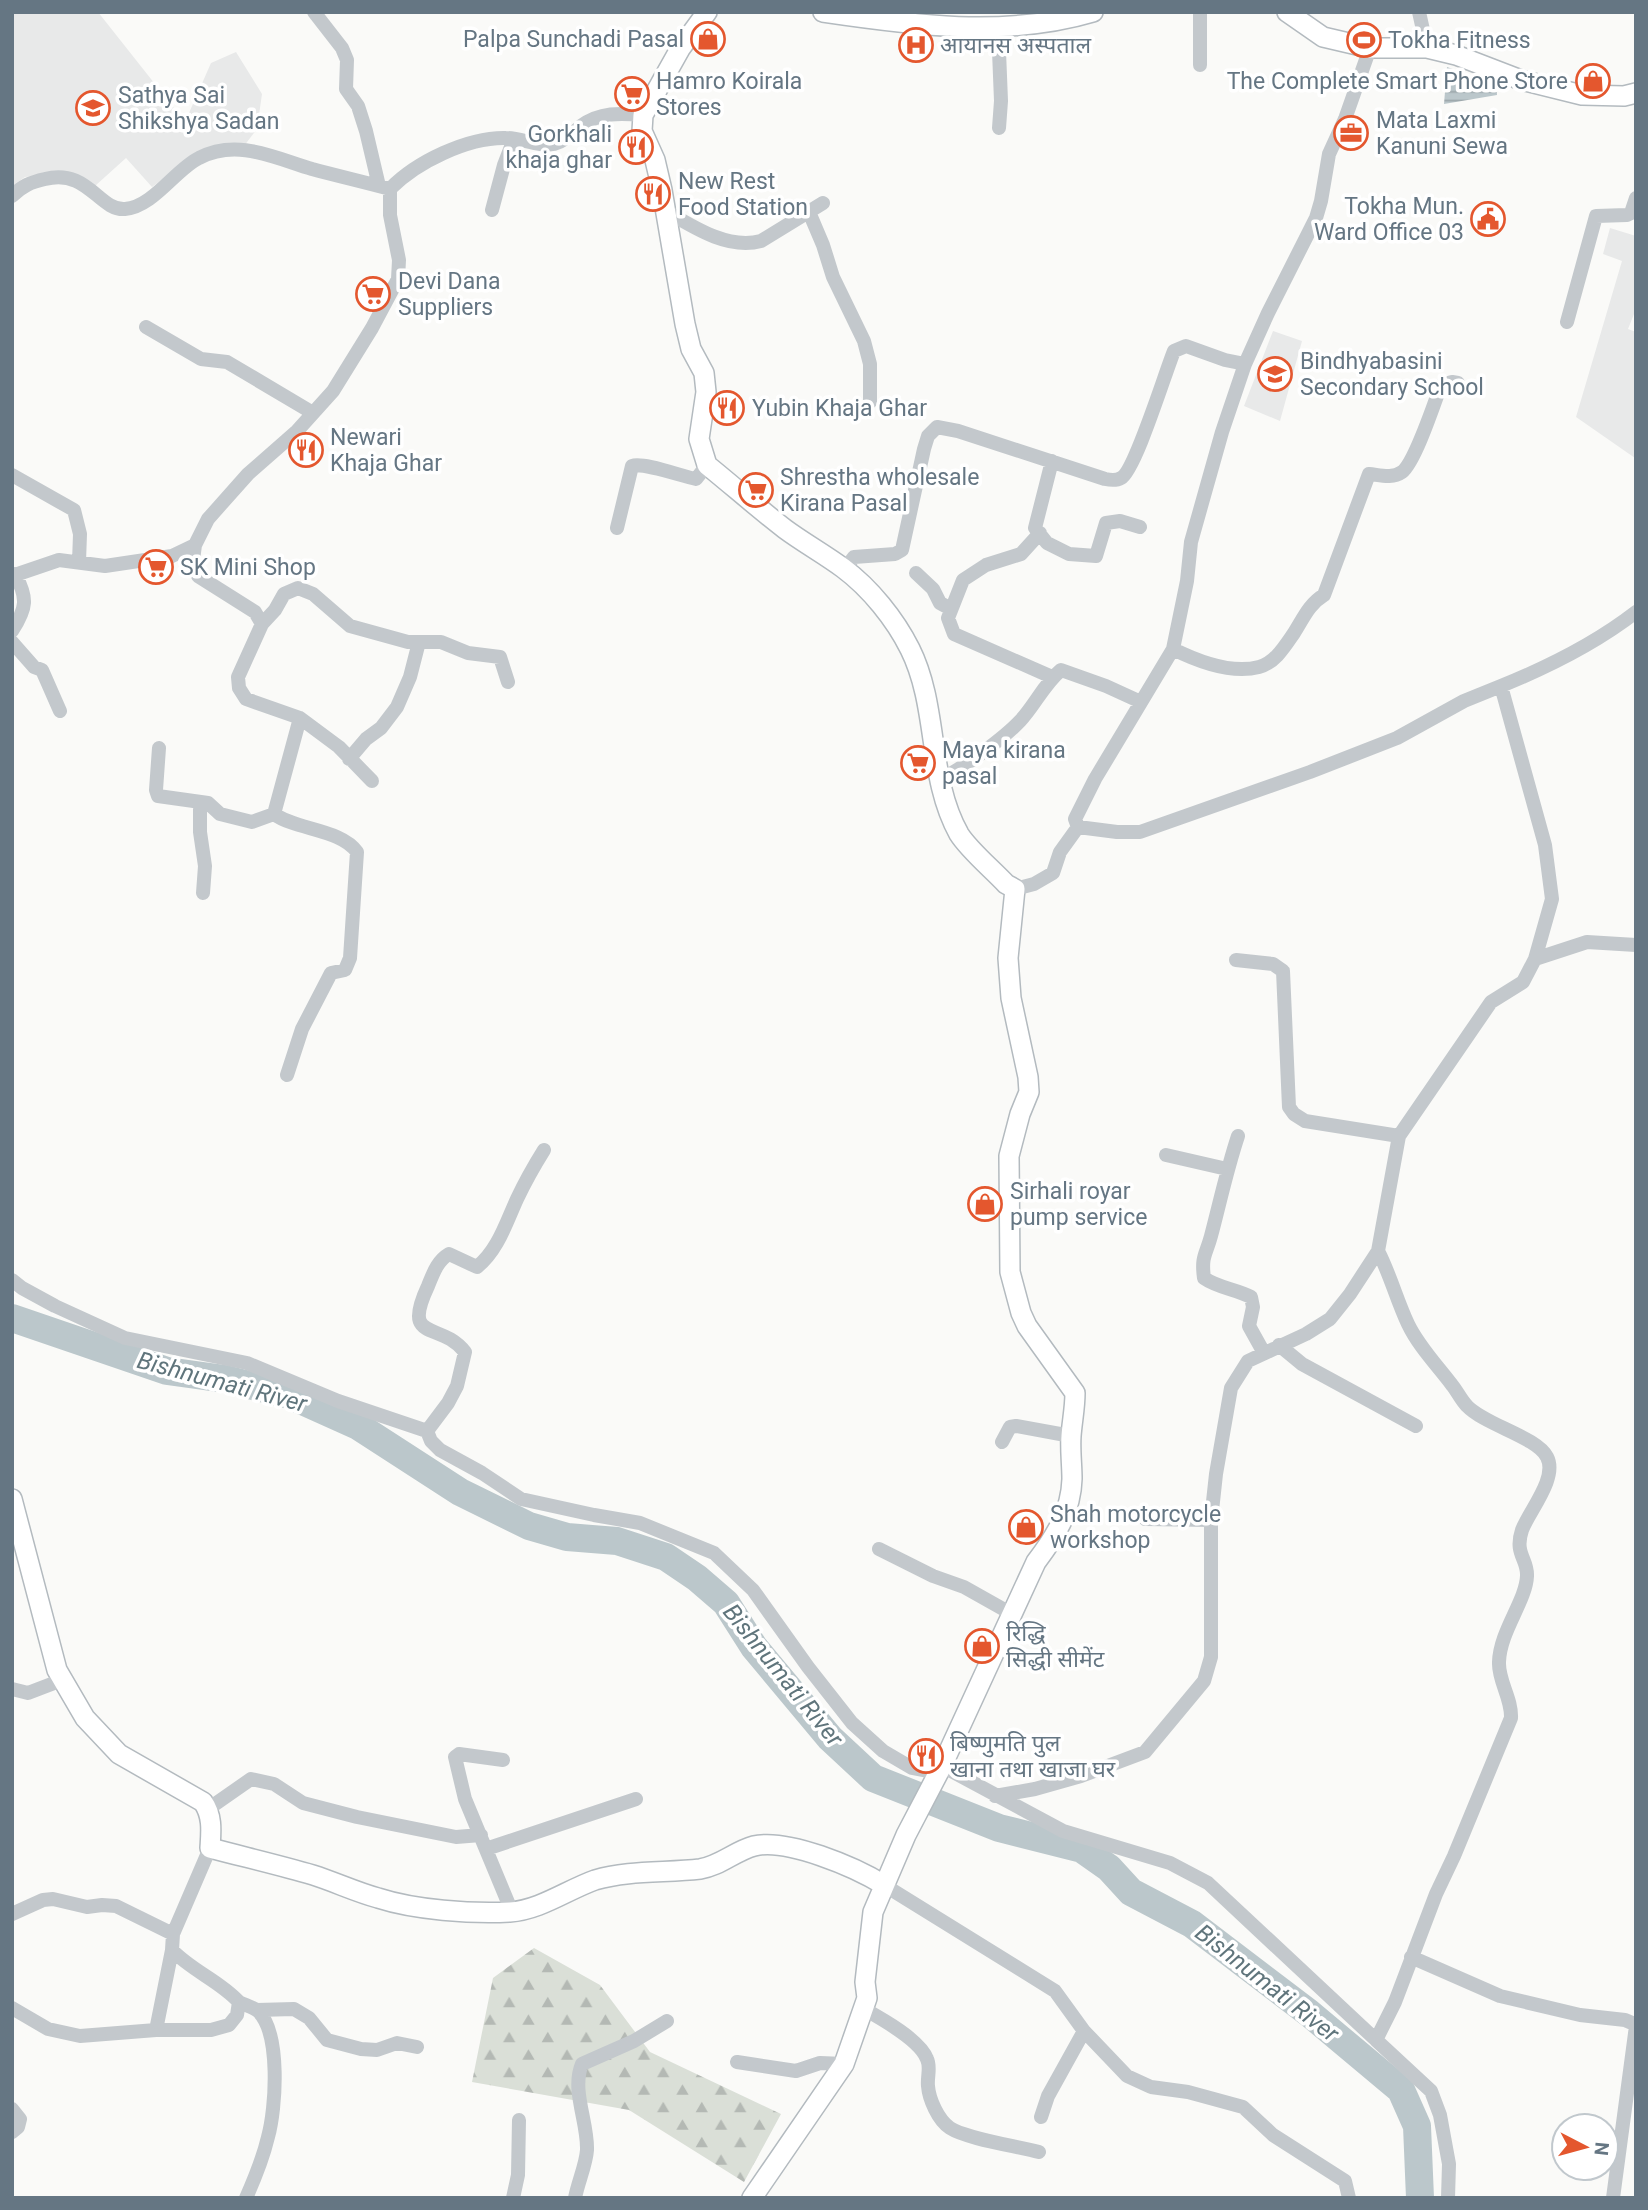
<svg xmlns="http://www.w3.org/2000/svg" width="1648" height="2210" viewBox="0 0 1648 2210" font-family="Roboto,'Noto Sans Devanagari',sans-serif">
	<defs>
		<pattern id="forest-firs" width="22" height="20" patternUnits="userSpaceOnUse" patternTransform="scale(1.75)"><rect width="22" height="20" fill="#dadfd7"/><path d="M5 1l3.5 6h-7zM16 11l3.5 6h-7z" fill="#b4b9b4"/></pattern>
		<pattern id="water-rules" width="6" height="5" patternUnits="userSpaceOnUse" patternTransform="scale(1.75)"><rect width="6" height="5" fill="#bbc7cb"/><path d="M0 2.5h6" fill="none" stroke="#9ca6aa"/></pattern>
	</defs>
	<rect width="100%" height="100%" fill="#fafaf8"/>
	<path fill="#e8e9e9" d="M12,12H98L185,122L211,63L236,52L262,94L257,129L244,146L198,153L152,187L126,158L95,186L54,173L25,177L12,186Z
		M1610,228L1636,236V309L1628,329L1636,332L1635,458L1576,417L1622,261L1603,254Z
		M1273,331L1302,341L1280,421L1244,406Z"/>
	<path fill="url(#forest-firs)" d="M534,1948L600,1985L650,2052L781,2114L744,2182L629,2110L472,2082L493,1978Z"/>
	<path fill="url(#water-rules)" d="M1447,67L1496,84L1497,95L1444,104Z"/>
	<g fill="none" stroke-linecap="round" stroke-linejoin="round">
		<path stroke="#bbc7cb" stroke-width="28" d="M12,1318L167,1371L225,1379L289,1395L358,1426L460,1492L529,1526L567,1537L617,1541L666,1557L697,1578L726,1603L754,1647L830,1738L873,1778L999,1828L1082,1849L1109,1868L1131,1892L1192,1924L1309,2013L1401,2090L1417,2126L1420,2198"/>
		<g stroke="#b3babf" stroke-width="22">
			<path id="secondary" d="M707,12L680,49L643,115L642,131L655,160L662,190L685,324L691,349L704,373L706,392L699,439L707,465C733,486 759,509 785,529C804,543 824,554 843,568C870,588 895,619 910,649C939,707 927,777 959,834C969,850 992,869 1006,884L1015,889L1008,958L1011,998L1028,1077L1029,1092L1020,1114L1009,1156L1010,1272L1021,1313L1027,1326L1075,1393C1075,1408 1072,1422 1071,1436C1070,1450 1072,1465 1072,1479C1071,1512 1055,1537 1036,1562L942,1766L906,1835L873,1912L865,1982L867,1998L844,2064L752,2198
				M823,12C911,25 1006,38 1093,12
				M1287,12L1323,37L1370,48H1427L1456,55L1521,80L1582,95L1624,96L1636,93
				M12,1499L57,1670L85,1718L119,1754L203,1802C213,1816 211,1832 210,1848C244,1857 279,1865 313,1875C335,1882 356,1892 378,1898C415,1910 471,1914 510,1912C540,1910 567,1890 595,1880C628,1870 666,1873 700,1869C720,1866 735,1851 754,1846C787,1838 855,1867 884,1885"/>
		</g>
		<path stroke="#c3c8cc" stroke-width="14" d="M314,12L342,48L347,60L346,89L358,106L366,131L379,186
			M1200,12V65
			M1419,12L1427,48
			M998,26L1001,101L999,128
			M12,196C22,186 31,182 45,179C88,168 99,211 125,209C153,207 176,169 199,158C237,138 275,158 312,169C338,176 364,182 390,189
			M492,210L504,165L514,139
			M666,211C693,227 728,250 761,241L823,203
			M809,212L823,245L833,277L864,341L870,364V402
			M1567,322L1596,216L1627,215L1631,213L1636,198
			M146,327L201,359L227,362L313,413
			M1052,461L1035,528L1047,543L1069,554L1096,556L1106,523L1120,521L1140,527
			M12,475L74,510L80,534L79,562
			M617,528L632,466C643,462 681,476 696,479L707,465
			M1040,533L1021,554L986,565L963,580L948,618L954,634L1052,677
			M845,569L854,557L895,554L902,550L924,449L928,436L937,427L958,431L1105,479C1110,480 1116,481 1121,478C1135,471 1165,373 1174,351L1186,346L1225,360L1245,364
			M916,573L933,589L940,603L951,609
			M12,576L59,560L105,566L172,556L195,545
			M262,624L255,612L198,576L193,560L195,545L208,519L248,474L297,431L333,391L372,328L398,279L399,260L390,215V189C416,162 468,137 506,138C521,138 539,147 554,144C565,141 573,133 581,126C600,112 620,113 643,115
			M12,631C27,608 28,598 15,574
			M12,642L34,667L42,670L60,711
			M1173,649C1197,661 1232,674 1259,667C1275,663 1285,646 1294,633C1303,619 1309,604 1324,595L1369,474C1380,475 1392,479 1402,472C1415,462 1434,404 1441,385L1452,382L1458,383
			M300,718L339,747L372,781
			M159,748L156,790L158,796L208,803L220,814L252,822L274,814
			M349,759L366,739L381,728L397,707L410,677L419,642
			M940,779C960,771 1005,737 1020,721C1035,705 1044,684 1061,670L1106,686L1141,702
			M200,802V832L205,866L203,893
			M1078,827L1117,832H1140L1310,772L1397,738L1464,701L1501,686
			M1015,889L1034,884L1053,873L1060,852L1078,827L1075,819L1095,779L1173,649L1187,581L1191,542L1222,432L1245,364L1268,313L1316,218L1321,201L1329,154L1345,119L1370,48
			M1535,959L1587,942L1636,945
			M1236,960L1273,964L1283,971L1289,1107L1294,1114L1305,1121L1399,1136
			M287,1075L302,1029L331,973L345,970L350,958L357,852C341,829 296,830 274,814L300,718L246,699L239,688L238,677L262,624L275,610L284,594L298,588L313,594L350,626L408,642H441L468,653L500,657L508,682
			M1238,1136C1227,1169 1220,1202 1211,1236C1206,1255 1201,1256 1204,1278C1218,1288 1236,1289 1251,1297L1253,1307L1249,1326L1264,1353
			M544,1150C534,1166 525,1182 517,1199C506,1223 498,1250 477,1267L449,1254C437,1261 433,1274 428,1286C401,1344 440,1320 465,1352L457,1386L448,1403L427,1431L431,1441L440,1450L482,1473L521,1499L594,1515L640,1523L714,1553L753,1590L808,1667L852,1723L883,1751L912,1768L938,1773
			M1166,1155L1227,1169
			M1378,1251C1390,1274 1397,1301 1408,1324C1419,1347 1437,1365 1452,1385C1457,1391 1461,1400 1467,1406C1485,1425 1537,1437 1547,1457C1558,1478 1529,1511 1522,1530C1514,1554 1528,1559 1527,1576C1526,1601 1500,1631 1499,1662C1498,1681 1512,1698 1511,1718L1454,1856L1436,1894L1395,2002L1376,2040L1431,2091L1440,2115L1449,2164L1448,2198
			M12,1280L22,1288L55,1306L125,1338L247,1363L338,1401L427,1431
			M1279,1345L1302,1364L1416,1426
			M1002,1442L1010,1427L1016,1426L1071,1436
			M1145,1519L1211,1520
			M879,1549L933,1576L964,1587L1012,1614
			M12,1689L28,1693L62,1680
			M503,1760L459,1754L455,1757L465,1799L512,1912
			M942,1766L1063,1831L1170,1863L1208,1883L1376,2040
			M995,1796L1035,1789L1081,1776L1145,1752L1204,1681L1211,1657V1520L1216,1474L1231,1388L1248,1361L1306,1334L1330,1319L1350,1294L1378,1251L1399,1136L1491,1002L1523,982L1535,959L1552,899L1545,845L1501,686C1548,667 1596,643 1636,612
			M208,1809L251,1779L274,1784L303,1803L357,1817L456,1837L481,1835
			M486,1849L636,1799
			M884,1885L1055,1991L1084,2031L1127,2076L1151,2087L1188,2092L1243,2107L1273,2135L1345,2181L1349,2198
			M12,1914L43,1900L53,1899L87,1907L102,1905L116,1906L173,1934
			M1411,1957L1500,1996L1580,2015L1625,2020L1632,2023L1636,2026L1613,2198
			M239,2002C245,2005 253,2007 258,2011C281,2033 276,2108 268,2137C263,2158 255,2178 246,2198
			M12,2008L48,2029L80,2036L156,2030H211L229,2025L237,2015L239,2002C220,1981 192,1971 172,1950
			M864,2009C882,2019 920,2040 927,2059C931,2067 927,2077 928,2086C929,2099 938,2120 950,2128C967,2139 1017,2146 1039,2152
			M257,2010L294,2009L309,2018L327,2040L361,2049L377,2050L397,2043L417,2047
			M156,2030L172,1950L173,1934L210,1848
			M737,2062L796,2071L820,2063L844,2064
			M12,2109L20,2119L18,2127L12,2132
			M1041,2117L1048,2096L1084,2031
			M513,2198L518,2175L519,2120
			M575,2198C578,2182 586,2165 587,2150C588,2122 571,2090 582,2064L634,2041L667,2021"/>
		<use href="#secondary" stroke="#fff" stroke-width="19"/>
	</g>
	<defs>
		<g id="shop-ring" transform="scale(1.75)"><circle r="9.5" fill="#fff" stroke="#e4572e" stroke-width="1.5"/><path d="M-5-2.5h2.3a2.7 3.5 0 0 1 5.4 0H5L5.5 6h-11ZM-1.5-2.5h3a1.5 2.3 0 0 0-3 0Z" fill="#e4572e"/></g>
		<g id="stadium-ring" transform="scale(1.75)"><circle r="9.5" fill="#fff" stroke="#e4572e" stroke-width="1.5"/><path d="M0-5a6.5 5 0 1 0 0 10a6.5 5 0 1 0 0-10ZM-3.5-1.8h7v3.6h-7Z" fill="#e4572e"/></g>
		<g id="hospital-ring" transform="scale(1.75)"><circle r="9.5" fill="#fff" stroke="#e4572e" stroke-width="1.5"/><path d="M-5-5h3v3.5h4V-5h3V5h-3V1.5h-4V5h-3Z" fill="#e4572e"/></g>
		<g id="supermarket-ring" transform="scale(1.75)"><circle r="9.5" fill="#fff" stroke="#e4572e" stroke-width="1.5"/><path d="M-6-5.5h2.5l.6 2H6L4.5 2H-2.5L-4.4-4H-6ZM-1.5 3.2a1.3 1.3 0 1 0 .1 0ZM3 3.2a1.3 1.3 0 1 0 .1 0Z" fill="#e4572e"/></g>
		<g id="school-ring" transform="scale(1.75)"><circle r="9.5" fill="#fff" stroke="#e4572e" stroke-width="1.5"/><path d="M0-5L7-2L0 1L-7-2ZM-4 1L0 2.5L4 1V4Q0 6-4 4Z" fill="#e4572e"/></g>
		<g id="office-ring" transform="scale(1.75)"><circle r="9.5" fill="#fff" stroke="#e4572e" stroke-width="1.5"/><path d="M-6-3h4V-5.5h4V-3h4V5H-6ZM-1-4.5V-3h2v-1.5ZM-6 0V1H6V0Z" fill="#e4572e"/></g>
		<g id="restaurant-ring" transform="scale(1.75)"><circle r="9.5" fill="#fff" stroke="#e4572e" stroke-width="1.5"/><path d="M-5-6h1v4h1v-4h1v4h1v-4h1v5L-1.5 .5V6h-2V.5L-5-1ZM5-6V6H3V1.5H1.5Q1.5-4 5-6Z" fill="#e4572e"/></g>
		<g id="civic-ring" transform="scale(1.75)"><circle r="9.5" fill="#fff" stroke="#e4572e" stroke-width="1.5"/><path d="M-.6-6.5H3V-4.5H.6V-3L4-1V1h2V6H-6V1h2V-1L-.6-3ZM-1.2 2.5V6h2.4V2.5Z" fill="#e4572e"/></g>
	</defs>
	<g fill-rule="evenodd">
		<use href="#shop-ring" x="708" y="39"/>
		<use href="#stadium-ring" x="1364" y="40"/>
		<use href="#hospital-ring" x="916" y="45"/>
		<use href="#shop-ring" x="1593" y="81"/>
		<use href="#supermarket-ring" x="632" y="94"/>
		<use href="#school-ring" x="93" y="108"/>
		<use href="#office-ring" x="1351" y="133"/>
		<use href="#restaurant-ring" x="636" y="147"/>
		<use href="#restaurant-ring" x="653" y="194"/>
		<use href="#civic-ring" x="1488" y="219"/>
		<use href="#supermarket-ring" x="373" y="294"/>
		<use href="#school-ring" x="1275" y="374"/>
		<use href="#restaurant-ring" x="727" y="408"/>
		<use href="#restaurant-ring" x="306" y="450"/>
		<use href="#supermarket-ring" x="756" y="490"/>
		<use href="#supermarket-ring" x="156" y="567"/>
		<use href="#supermarket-ring" x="918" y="763"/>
		<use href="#shop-ring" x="985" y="1204"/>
		<use href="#shop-ring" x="1026" y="1527"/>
		<use href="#shop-ring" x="982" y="1646"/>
		<use href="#restaurant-ring" x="926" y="1756"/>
	</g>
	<g text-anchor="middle" stroke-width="7" stroke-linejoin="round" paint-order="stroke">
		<g font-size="23" fill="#657683" stroke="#fff" text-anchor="start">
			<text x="684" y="47" text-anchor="end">Palpa Sunchadi Pasal</text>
			<text x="1388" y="48">Tokha Fitness</text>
			<text x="940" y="53">आयानस अस्पताल</text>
			<text x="656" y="89">Hamro Koirala<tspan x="656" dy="26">Stores</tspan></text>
			<text x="1568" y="89" text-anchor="end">The Complete Smart Phone Store</text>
			<text x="118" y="103">Sathya Sai<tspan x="118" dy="26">Shikshya Sadan</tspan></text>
			<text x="1376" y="128">Mata Laxmi<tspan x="1376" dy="26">Kanuni Sewa</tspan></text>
			<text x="612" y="142" text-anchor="end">Gorkhali<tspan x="612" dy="26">khaja ghar</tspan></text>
			<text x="678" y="189">New Rest<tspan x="678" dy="26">Food Station</tspan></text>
			<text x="1464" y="214" text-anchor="end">Tokha Mun.<tspan x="1464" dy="26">Ward Office 03</tspan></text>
			<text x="398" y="289">Devi Dana<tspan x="398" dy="26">Suppliers</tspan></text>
			<text x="1300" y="369">Bindhyabasini<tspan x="1300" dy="26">Secondary School</tspan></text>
			<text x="752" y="416">Yubin Khaja Ghar</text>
			<text x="330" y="445">Newari<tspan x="330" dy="26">Khaja Ghar</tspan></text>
			<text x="780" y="485">Shrestha wholesale<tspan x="780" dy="26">Kirana Pasal</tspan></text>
			<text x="180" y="575">SK Mini Shop</text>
			<text x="942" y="758">Maya kirana<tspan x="942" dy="26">pasal</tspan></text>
			<text x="1010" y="1199">Sirhali royar<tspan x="1010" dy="26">pump service</tspan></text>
			<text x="1050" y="1522">Shah motorcycle<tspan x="1050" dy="26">workshop</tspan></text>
			<text x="1006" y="1641">रिद्धि<tspan x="1006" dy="26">सिद्धी सीमेंट</tspan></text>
			<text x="950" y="1751">बिष्णुमति पुल<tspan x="950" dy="26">खाना तथा खाजा घर</tspan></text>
		</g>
		<g font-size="24" font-style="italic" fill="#60757c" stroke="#fff">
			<text transform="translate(222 1382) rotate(15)" y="8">Bishnumati River</text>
			<text transform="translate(783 1675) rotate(51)" y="8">Bishnumati River</text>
			<text transform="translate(1267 1983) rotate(38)" y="8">Bishnumati River</text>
		</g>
	</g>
	<rect width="1648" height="2210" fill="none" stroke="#657683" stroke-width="28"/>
	<g transform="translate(1585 2147) rotate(96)"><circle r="33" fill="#ffffff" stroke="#c1c8cd" stroke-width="2"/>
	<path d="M0-5L12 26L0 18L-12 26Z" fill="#e4572e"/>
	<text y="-10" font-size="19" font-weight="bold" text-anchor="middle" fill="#657683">N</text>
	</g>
</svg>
